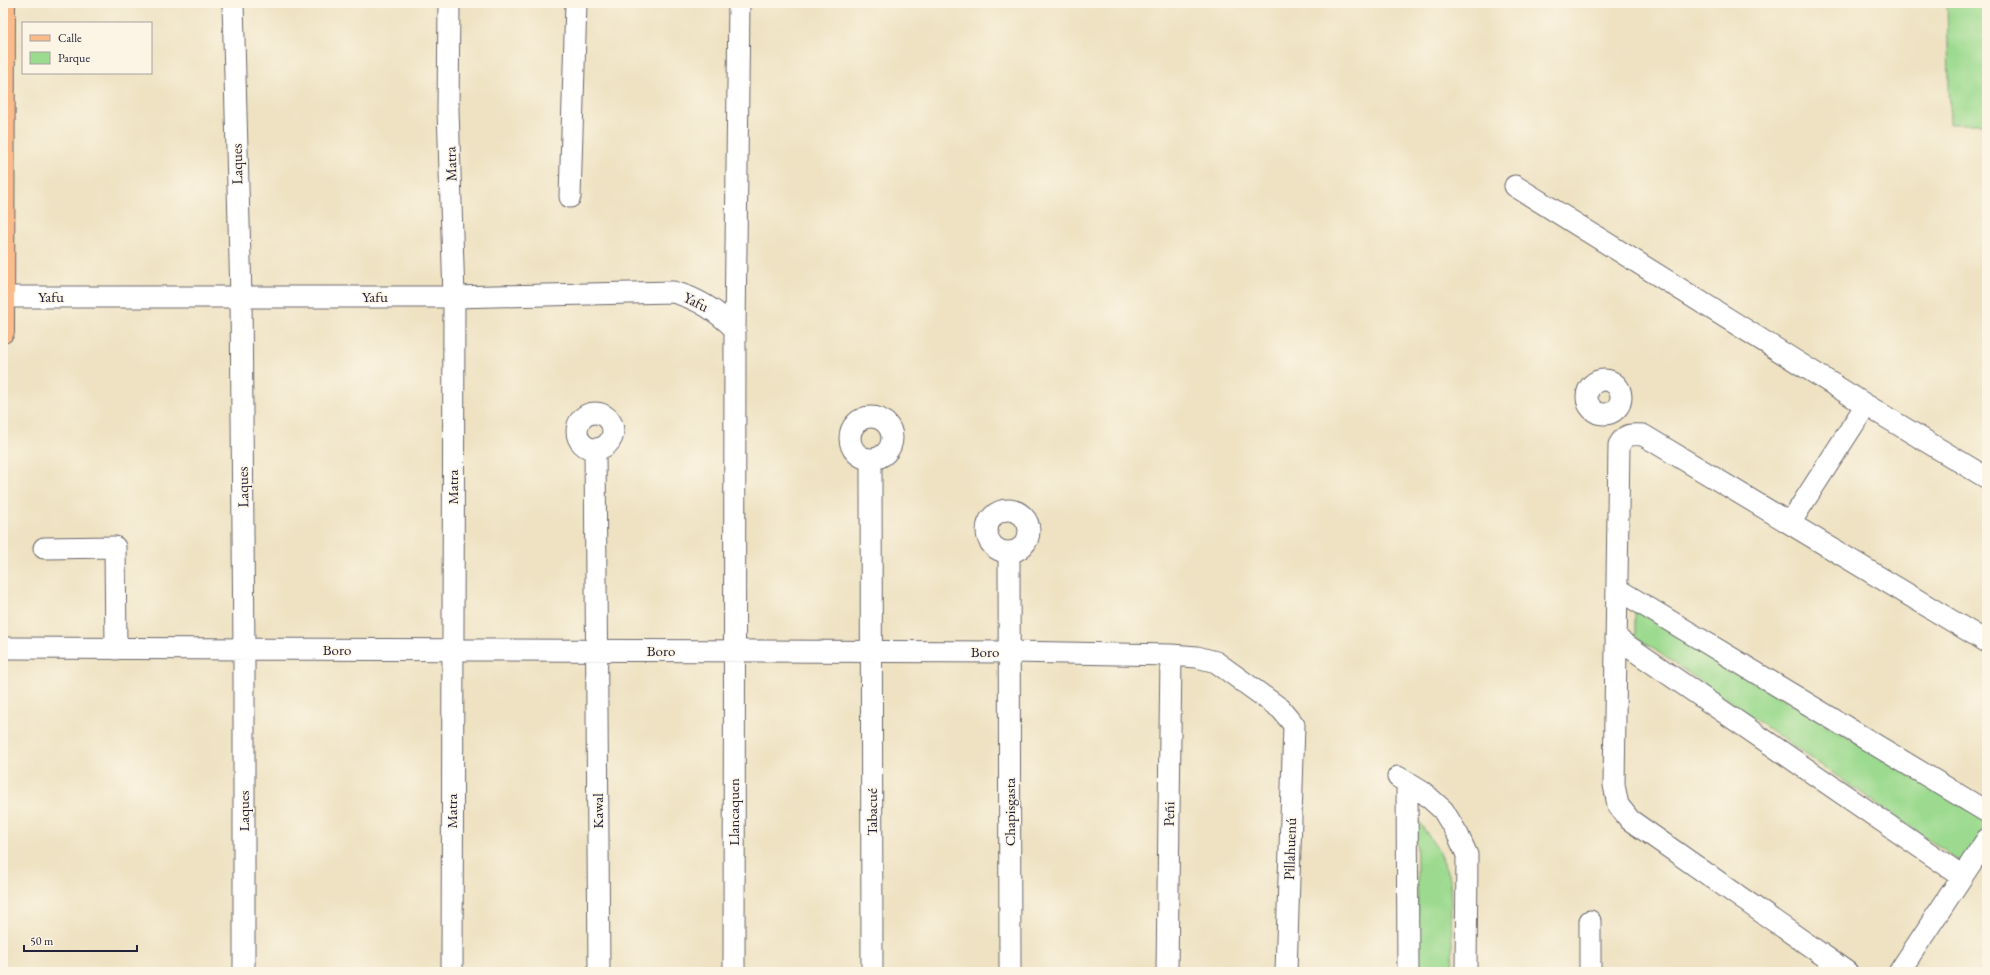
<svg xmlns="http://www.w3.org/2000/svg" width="1990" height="975" viewBox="0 0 1990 975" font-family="'EB Garamond',serif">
	<rect width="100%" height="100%" fill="#fcf5e5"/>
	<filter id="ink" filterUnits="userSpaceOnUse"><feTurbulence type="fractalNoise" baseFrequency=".025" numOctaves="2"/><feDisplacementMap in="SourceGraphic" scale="8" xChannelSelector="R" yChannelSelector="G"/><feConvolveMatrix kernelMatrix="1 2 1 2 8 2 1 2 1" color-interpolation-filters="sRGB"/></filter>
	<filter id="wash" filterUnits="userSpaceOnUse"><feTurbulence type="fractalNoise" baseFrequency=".012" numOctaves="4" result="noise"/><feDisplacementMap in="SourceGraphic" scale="16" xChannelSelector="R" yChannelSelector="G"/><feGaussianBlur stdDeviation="0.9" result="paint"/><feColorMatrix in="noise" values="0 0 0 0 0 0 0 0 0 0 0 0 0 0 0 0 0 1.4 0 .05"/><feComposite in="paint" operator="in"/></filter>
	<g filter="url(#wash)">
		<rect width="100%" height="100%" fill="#eee2c2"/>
		<path fill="#9cda8f" stroke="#5f7e65" d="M1947,3H1987V124H1950Z
			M1635,610L1987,821V829L1964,864L1635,636Z
			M1416,817L1440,853L1450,881L1453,972H1419Z"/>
	</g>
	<g filter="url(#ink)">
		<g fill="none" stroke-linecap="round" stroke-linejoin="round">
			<g stroke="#69656a" stroke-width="23">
				<path id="minor" d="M233,3L241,296L244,650V972
					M449,3L448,109L454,297L452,972
					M1515,186L1866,405L1987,478
					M570,197L576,3
					M3,297H454L673,292C697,298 718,312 735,329
					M1587 397a17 17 0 1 1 34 0a17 17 0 1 1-34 0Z
					M577 431a18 18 0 1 1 36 0a18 18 0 1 1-36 0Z
					M850 438a21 21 0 1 1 42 0a21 21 0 1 1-42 0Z
					M595,449L599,972
					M871,459L872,972
					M987 531a21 21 0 1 1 42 0a21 21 0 1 1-42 0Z
					M1790,523L1866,405
					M44,548L115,547L116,649
					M1009,552L1010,972
					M1617,589L1987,812
					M1616,638L1962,876
					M3,648L1010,652L1171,655L1197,657L1216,662L1281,709L1294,725L1286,972
					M1398,777L1424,793L1443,810L1458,835L1467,855L1466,972
					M1407,782L1408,972
					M1590,921V972
					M734,972L735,329L739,3
					M1167,972L1171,655
					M1847,972L1630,820L1618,805L1614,785L1619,445C1625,434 1631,434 1643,435L1987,642
					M1899,972L1987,839"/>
			</g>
			<g stroke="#69656a" stroke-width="24">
				<path id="major" d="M3,332L4,3"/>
			</g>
			<use href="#minor" stroke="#fff" stroke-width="21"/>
			<use href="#major" stroke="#fabc8b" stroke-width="22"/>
		</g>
	</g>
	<g text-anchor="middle" stroke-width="3" stroke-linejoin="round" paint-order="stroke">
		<g font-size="15" fill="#22223b" stroke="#fcf5e5">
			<text transform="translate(237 164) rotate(-91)" y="5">Laques</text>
			<text transform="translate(451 164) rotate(-92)" y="5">Matra</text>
			<text x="51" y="302">Yafu</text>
			<text x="375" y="302">Yafu</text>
			<text transform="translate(696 302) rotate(26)" y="5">Yafu</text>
			<text transform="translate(243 487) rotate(-91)" y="5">Laques</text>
			<text transform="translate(453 487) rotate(-90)" y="5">Matra</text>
			<text x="337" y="655">Boro</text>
			<text x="661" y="656">Boro</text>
			<text x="985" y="657">Boro</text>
			<text transform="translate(244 811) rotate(-90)" y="5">Laques</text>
			<text transform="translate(452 811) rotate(-90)" y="5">Matra</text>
			<text transform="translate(598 811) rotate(-90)" y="5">Kawal</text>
			<text transform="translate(734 812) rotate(-90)" y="5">Llancaquen</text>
			<text transform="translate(872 812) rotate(-90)" y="5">Tabacué</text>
			<text transform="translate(1010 812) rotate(-90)" y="5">Chapisgasta</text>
			<text transform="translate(1169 814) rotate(-89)" y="5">Peñi</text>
			<text transform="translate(1290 849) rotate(-88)" y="5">Pillahuenú</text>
		</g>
	</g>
	<rect width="1990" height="975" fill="none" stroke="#fcf5e5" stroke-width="16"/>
	<rect x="22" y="22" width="130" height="52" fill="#fcf5e5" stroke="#a5a1a1"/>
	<rect x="30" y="35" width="20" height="6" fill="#fabc8b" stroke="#a5a1a1"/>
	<text x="58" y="42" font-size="12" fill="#22223b">Calle</text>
	<rect x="30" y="52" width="20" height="12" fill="#9cda8f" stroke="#a5a1a1"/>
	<text x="58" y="62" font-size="12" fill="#22223b">Parque</text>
	<path d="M24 945v6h113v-6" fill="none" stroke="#22223b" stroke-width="2"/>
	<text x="30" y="945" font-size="12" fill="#22223b" stroke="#fcf5e5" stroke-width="3" paint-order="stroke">50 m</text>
</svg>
